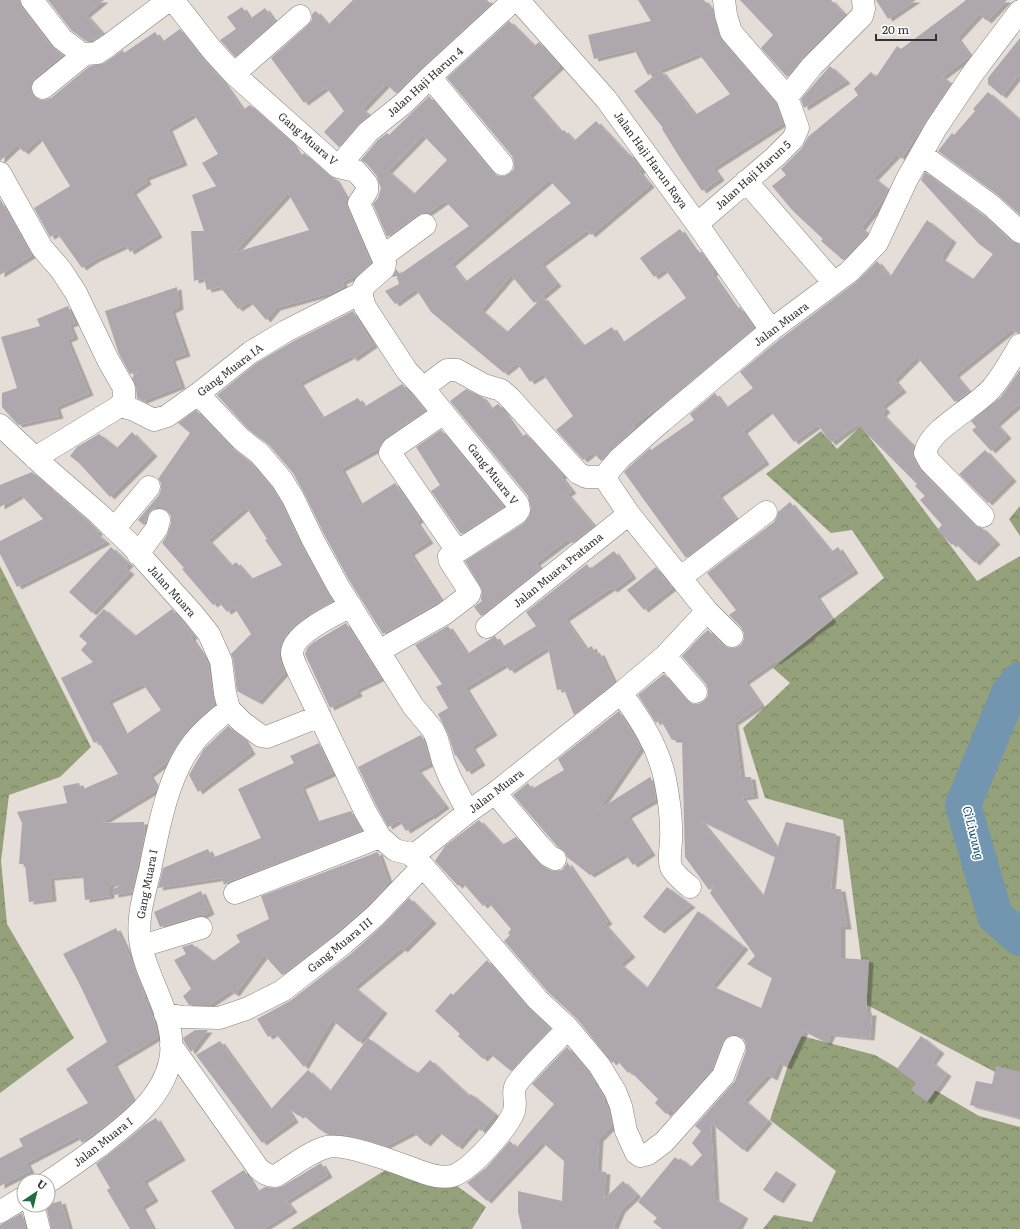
<svg xmlns="http://www.w3.org/2000/svg" width="1020" height="1229" viewBox="0 0 1020 1229" font-family="Literata,serif">
	<defs>
		<pattern id="forest-crowns" width="20" height="18" patternUnits="userSpaceOnUse"><rect width="20" height="18" fill="#94a17b"/><path d="M2 6a3 3 0 1 1 6 0M12 15a3 3 0 1 1 6 0" fill="none" stroke="#7a8465"/></pattern>
		<filter id="shadow"><feDropShadow dx="4.5" dy="2.5" stdDeviation="0" flood-color="#0004"/></filter>
	</defs>
	<rect width="100%" height="100%" fill="#e4ddd8"/>
	<path fill="url(#forest-crowns)" d="M861,426L977,581L1020,556V1085L867,1005L843,820L765,798L743,728L790,683L773,668L884,578L852,530L831,533L766,474L821,431L837,449Z
		M1020,506V536L1009,519Z
		M0,566L91,747L60,777L9,795L1,861L7,924L74,1038L0,1093Z
		M798,1035L875,1055L979,1116L1020,1127V1229H763L774,1215L812,1222L836,1171L770,1120Z
		M387,1169L446,1178L486,1207L472,1229H291Z"/>
	<g fill="none" stroke-linecap="round" stroke-linejoin="round">
		<path stroke="#7296b0" stroke-width="36" d="M1020,680L1009,693L963,805L995,916L1020,938"/>
	</g>
	<path fill="#aea8ae" fill-rule="evenodd" filter="url(#shadow)" d="M0,0H20L22,8L52,47L63,55L35,78L32,83L31,90L34,96L39,100H45L51,98L90,66L104,63L123,50L124,53L155,32L162,42L180,29L202,58L221,79L243,110L250,105L290,140L300,157L304,153L330,176L335,179L347,200L348,208L371,263L358,275L342,282L344,287L334,292L276,308L266,320L250,301L238,309L220,287L207,290L204,278L194,281L191,231H204L192,195L216,186L202,163L218,154L194,114L168,129L183,163L145,178L147,182L132,192L158,235L130,252L126,245L94,260L82,268L57,233L50,237L34,208L70,186L40,137L24,152L17,145L0,161ZM288,193L309,230L233,253Z
		M48,0H104L86,15L103,34L93,41H86L71,30Z
		M353,0H487L491,4L422,68L396,93L386,84L362,109L369,115L359,124L339,147L324,132L344,111L326,87L304,103L271,58L308,25L312,20V14L316,11L328,25Z
		M638,0H704L713,12L721,40L776,103L783,123L713,168L720,178L702,191L680,158L662,129L663,128L634,91L661,71L695,115L730,94L699,54L648,75L634,49L594,59L588,35L651,21Z
		M740,0H831L845,15L803,57L787,77L761,48L773,35Z
		M876,0H916L888,19Z
		M965,0H1007L987,21L979,14L957,38L970,56L942,77L951,83L901,159L897,154L874,178L888,189L884,198L861,228L868,233L867,236L843,260L821,241L823,239L793,211L772,186L786,175L781,169L802,148L808,137L858,95L854,89L871,72L876,77L897,46L901,49L965,1Z
		M242,7L250,19L265,8L275,22L235,57L220,40L236,29L227,17Z
		M509,21L534,46L539,42L560,66L529,95L561,132L564,130L574,141L596,121L628,155L630,154L642,169L639,172L650,185L591,235L587,230L541,264L557,284L534,303L511,275L481,310L507,332L543,297L583,346L612,327L622,343L686,298L665,269L654,277L640,258L680,229L695,251L697,249L714,272L712,274L737,310L740,307L754,328L667,401L633,425L635,428L612,449L601,461L593,452L583,460L556,430L573,416L543,374L530,382L517,363L504,373L431,312L416,289L395,304L385,291L399,284L397,276L392,277L396,269L400,274L469,226L445,201L428,213H423L418,215L387,237L373,204L378,198L381,188L379,183L377,176L366,163L361,160L377,141L387,133L389,135L429,96L492,172L497,176H504L510,173L514,169V162L512,156L447,78ZM423,135L447,160L414,194L388,171ZM549,180L571,203L465,282L451,264Z
		M1020,38V73L1002,96L988,84V78Z
		M830,66L846,81L804,108L801,99Z
		M988,92L1020,120V215L999,196L938,151L952,133L954,135L975,111L973,109Z
		M925,172L984,216L1011,241L1020,244V333H1017L1012,329L955,375L969,392L955,402L917,357L894,380L902,390L882,406L886,410L882,414L914,447L913,454L914,459L921,471L974,525L982,528L996,542L975,563L954,542L952,545L937,530L942,525L920,500L925,496L915,486L917,484L857,424L831,443L818,425L794,442L770,410L743,431L765,462L718,495L736,519L686,558L624,472L629,467L650,448L651,450L694,420L690,414L715,393L726,408L753,388L740,372L779,340L856,282L877,261L890,277L927,220L952,240L941,258L973,279L993,254L979,244L921,180Z
		M0,199L32,255L0,275Z
		M177,287L179,307L171,311L186,354L171,359L181,386L143,401L137,398L136,388L132,378L139,370L130,374L119,354L105,311Z
		M68,306L75,323L69,325L74,337L67,340L89,393L56,407L59,416L18,425L2,407V393L17,388L1,337L40,326L37,319Z
		M353,311L373,345L353,359L351,356L299,383L322,418L358,398L364,407L402,384L425,411L386,438L379,448L341,469L360,505L395,483L420,519L416,522L429,541L410,553L441,601L383,634L349,580L324,534L304,493L293,473L269,445L249,430L217,395L258,362L292,342Z
		M1020,370V403L996,424L1007,436L991,451L972,430L976,427L971,421L1001,397Z
		M466,389L482,397L491,409L498,404L500,406L521,437L526,434L563,475L561,477L572,491L567,494L594,526L572,543L568,539L536,563L540,569L481,616L474,607L482,601L481,600L482,590L465,561L524,523L529,517L531,508L528,496L450,401Z
		M196,410L232,448L250,462L272,487L282,504L302,546L333,601L308,615L288,632L283,640L280,652V660L285,672L258,702L237,691L233,659L231,654L251,634L234,607L227,612L218,601L213,605L182,569L184,568L162,543L167,535L171,523V516L167,511L162,508H155L150,512L144,525L138,520L159,495L161,489V483L158,479L190,433L178,423ZM246,507L267,539L265,540L282,565L251,579L236,562L231,566L208,540Z
		M441,430L504,507L461,534L431,491L440,485L416,447Z
		M132,432L153,454L110,497L79,463L70,456L77,447L99,434L117,448Z
		M985,450L1012,479L988,503L959,474Z
		M32,472L85,519L98,532L97,534L106,542L17,587L0,554V541L43,519L21,495L0,507V485Z
		M790,502L831,552L838,547L854,571L816,596L832,620L810,636L811,637L776,662L775,661L745,682L761,705L734,723L741,777H751L754,796L742,798L777,849L786,822L836,834L831,889H841L847,927H841V958L869,960L866,1013H872L870,1038L831,1034L827,1043L804,1031L787,1067L779,1063L773,1078L767,1075L744,1100L768,1121L743,1150L711,1123L715,1199L744,1216L737,1229H662L653,1222L657,1218L638,1202L675,1157L679,1160L680,1158L691,1167L702,1155L692,1143L701,1131L695,1126L735,1081L746,1051V1045L744,1039L738,1035H732L726,1038L722,1043L712,1069L674,1112L671,1109L666,1114L655,1103L658,1099L630,1071L628,1073L616,1059L612,1063L578,1020L547,991L504,941L510,935L508,933L511,929L488,902L483,906L462,882L458,886L435,861L445,846L479,820L502,845L516,837L540,864L549,870L555,871L562,870L566,865L567,862L608,922L604,924L631,955L620,964L647,988L698,911L744,947L712,986L761,1008L772,978L747,964L755,956L710,893L716,884L709,890L685,857L682,740H672L660,719L656,723L638,695L664,674L687,700L692,704H699L704,701L708,696V689L706,684L682,656L702,635L708,630L723,645L729,648H735L741,645L744,639V633L741,627L729,615L736,610L707,573L774,522L777,517L778,512ZM701,821L775,857L763,897Z
		M111,547L129,564L125,568L130,572L92,613L69,592Z
		M614,551L632,576L613,590L611,588L565,619L586,649L592,646L595,654L600,653L614,683L574,715L564,689L557,690L548,647L510,671L505,664L465,688L493,733L471,747L481,763L467,772L456,755L455,756L448,734L438,714L448,708L436,687L442,684L415,645L448,626L467,654L495,636L502,647L536,626L526,612L587,564L590,569Z
		M656,567L672,588L644,610L627,590Z
		M104,609L135,636L172,609L193,636L191,638L208,663L215,704L188,730L175,748L167,762L149,775L157,788L156,790L101,823L144,822L145,834L132,892L114,895L113,889L121,886L110,884V896L85,900L83,875L50,878L52,899L29,902L25,864H19L22,823L17,812L67,803L63,786L79,783L81,790L118,774L98,741L94,743L61,678L93,662L81,650L87,643L79,636ZM143,684L161,710L125,735L108,701Z
		M346,623L381,678L356,690L358,694L330,708L305,654L308,647L314,642Z
		M619,711L641,747L598,810L650,777L653,782L656,799L627,816L651,853L633,865L625,854L590,875L567,857L565,852L557,846L513,795L528,783L532,789L564,770L558,759Z
		M228,726L243,738L251,752L198,792L189,775L204,749Z
		M421,735L425,743L431,763L417,770L445,806L430,817V816L406,831L399,820L388,827L376,805L358,767Z
		M319,743L333,773L301,787L316,822L351,811L362,831L230,881L224,885L222,878L158,888L163,868L208,849L212,858L261,838L238,789L294,763L290,756Z
		M378,852L389,883L366,907L336,933L282,975L264,955L235,994L230,991L209,1005H189L183,996L191,989L174,960L186,954L182,947L192,944L213,961L240,942L236,935L269,919L261,896Z
		M667,887L691,905L660,931L643,917Z
		M201,891L210,912L202,916H197L160,927L154,912Z
		M409,898L432,921L403,950L401,948L354,987L383,1011L359,1042L332,1020L304,1067L275,1033L268,1037L257,1019L290,1001L352,953L383,925Z
		M116,928L134,966L145,996L143,997L154,1020L158,1037L113,1064L133,1101L112,1120L82,1143L78,1136L26,1163L30,1171L0,1186V1158L23,1146L19,1139L88,1103L66,1069L107,1042L78,981L63,954Z
		M487,960L529,1008L550,1029L511,1071L489,1053L483,1059L458,1036L460,1034L435,1011L451,993L453,995Z
		M195,1030H208L191,1052L184,1041L183,1038Z
		M921,1036L940,1051L932,1062L947,1074L927,1102L911,1090L916,1083L897,1069Z
		M368,1038L410,1069V1068L418,1073L430,1060L469,1096L471,1094L495,1114L481,1131L476,1126L458,1147L438,1131L426,1144L413,1132L386,1146L351,1136L338,1134H327L319,1129L302,1114L299,1116L286,1107L294,1120L262,1143L196,1055L220,1041L270,1110L308,1070L330,1091Z
		M567,1047L589,1072L595,1083L594,1084L598,1088L604,1097L605,1099L603,1101L609,1110L612,1126L599,1139L597,1171L606,1172L604,1199L623,1181L637,1195L621,1210L613,1229H522L518,1212V1191L562,1201L564,1161L542,1142L487,1201L467,1183L487,1167L510,1141L516,1148L554,1104L532,1084Z
		M996,1066L1020,1072V1118L970,1105L976,1081L992,1084Z
		M156,1118L181,1158L143,1181L154,1199L141,1207L153,1229H130L107,1190L110,1188L96,1164L128,1139L146,1124Z
		M321,1163L328,1175L286,1201L293,1210L263,1229H235L211,1191L244,1170L257,1192L265,1187L276,1188L283,1186Z
		M776,1171L792,1182L779,1201L763,1190Z
		M61,1201L69,1229H51L46,1205Z
		M22,1213L26,1229H0V1225Z"/>
	<g fill="none" stroke-linecap="round" stroke-linejoin="round">
		<g stroke="#88827d" stroke-width="23">
			<path id="street" d="M32,0L62,39L81,53L86,54L97,53L109,45L169,0
				M173,0L212,50L234,74L338,167L356,171L367,184V191L359,203L385,263L384,268L365,285L361,293L365,307L407,371L423,388L447,370H457L484,385L501,390L509,397L578,473L586,477H607
				M518,0L606,99L697,224L771,330
				M234,74L300,16
				M430,77L502,164
				M43,88L85,54
				M787,97L812,66L862,16L864,9L863,0
				M921,154L992,206L1020,232
				M338,167L368,132L404,103L430,77L514,0
				M0,173L42,248L61,270L76,293L108,360L124,388V399L120,406L35,458
				M746,181L834,283
				M697,224L775,157L793,139L798,128L787,97L731,32L726,15L724,0
				M383,256L425,225
				M198,394L241,439L259,453L282,480L293,498L313,540L338,586L413,706L433,730L437,739L443,761L450,778L468,812
				M120,406L134,410L154,420L167,416L198,394L251,352L286,331L361,293
				M444,413L393,448L390,453L457,551
				M0,425L45,467L99,514L130,544L193,614L209,634L221,661L225,693L229,709L242,722L261,736L267,737L320,716
				M983,516L930,462L925,453C929,429 975,408 992,388C1003,375 1011,360 1020,345
				M114,529L149,487
				M138,554L157,528L159,520
				M680,578L766,512
				M351,606C336,614 291,634 292,654C293,661 297,668 300,675L365,811L380,837L395,850L410,854L418,852L468,812L495,793L621,693L665,656L707,611
				M487,627L629,514
				M732,636L707,611L629,514L608,483L607,477L608,472L620,458L661,422L771,330L849,272L877,243L907,179L936,128L973,73L1020,11
				M379,651L444,614L469,595L470,592L450,561L449,557L517,513L519,510L518,504L423,388
				M665,656L696,692
				M621,693C641,720 658,746 665,779C669,799 672,820 671,840C671,849 668,858 671,867C674,874 684,882 690,887
				M495,793L539,845L549,856L555,859
				M410,854L423,866L538,1000L568,1028L599,1065L615,1091L621,1106L626,1131L636,1153L640,1156L648,1154L664,1142L723,1076L734,1047
				M235,893L380,837
				M142,946L201,928
				M165,1014L183,1017L219,1018L246,1009L282,991L344,943L375,916L423,866
				M171,1045L258,1168C264,1173 267,1176 276,1176C290,1167 311,1151 327,1147C348,1142 404,1166 425,1173C434,1176 443,1178 452,1176C470,1171 508,1128 514,1111C517,1102 512,1094 515,1087C518,1080 525,1074 530,1068C542,1055 555,1042 568,1028
				M48,1182C65,1171 81,1159 98,1147C127,1125 162,1099 170,1061C179,1018 145,980 140,939C137,915 145,892 150,870C158,830 168,774 194,742C203,730 217,719 229,709
				M33,1205L39,1229
				M0,1212L24,1197"/>
		</g>
		<use href="#street" stroke="#fff" stroke-width="22"/>
	</g>
	<g text-anchor="middle" stroke-width="3.5" stroke-linejoin="round" paint-order="stroke">
		<g font-size="11" fill="#343230" stroke="#fff">
			<text transform="translate(425 82) rotate(-42)" y="4">Jalan Haji Harun 4</text>
			<text transform="translate(308 139) rotate(41)" y="4">Gang Muara V</text>
			<text transform="translate(651 160) rotate(54)" y="4">Jalan Haji Harun Raya</text>
			<text transform="translate(753 175) rotate(-42)" y="4">Jalan Haji Harun 5</text>
			<text transform="translate(781 324) rotate(-37)" y="4">Jalan Muara</text>
			<text transform="translate(230 370) rotate(-37)" y="4">Gang Muara IA</text>
			<text transform="translate(493 474) rotate(52)" y="4">Gang Muara V</text>
			<text transform="translate(558 570) rotate(-39)" y="4">Jalan Muara Pratama</text>
			<text transform="translate(172 591) rotate(48)" y="4">Jalan Muara</text>
			<text transform="translate(496 791) rotate(-37)" y="4">Jalan Muara</text>
			<text transform="translate(147 884) rotate(-79)" y="4">Gang Muara I</text>
			<text transform="translate(340 945) rotate(-39)" y="4">Gang Muara III</text>
			<text transform="translate(103 1142) rotate(-38)" y="4">Jalan Muara I</text>
		</g>
		<g font-size="12" font-style="italic" fill="#0b4c70" stroke="#fff">
			<text transform="translate(973 833) rotate(76)" y="4">Ci Liwung</text>
		</g>
	</g>
	<g transform="translate(36 1193) rotate(35)"><circle r="19" fill="#ffffff" stroke="#aeadac"/>
	<path d="M0-3L7 15L0 10L-7 15Z" fill="#1d6e3e"/>
	<text y="-6" font-size="11" font-weight="bold" text-anchor="middle" fill="#343230">U</text>
	</g>
	<path d="M876 34v6h60v-6" fill="none" stroke="#343230" stroke-width="2"/>
	<text x="882" y="34" font-size="12" fill="#343230" stroke="#ffffff" stroke-width="3" paint-order="stroke">20 m</text>
</svg>
